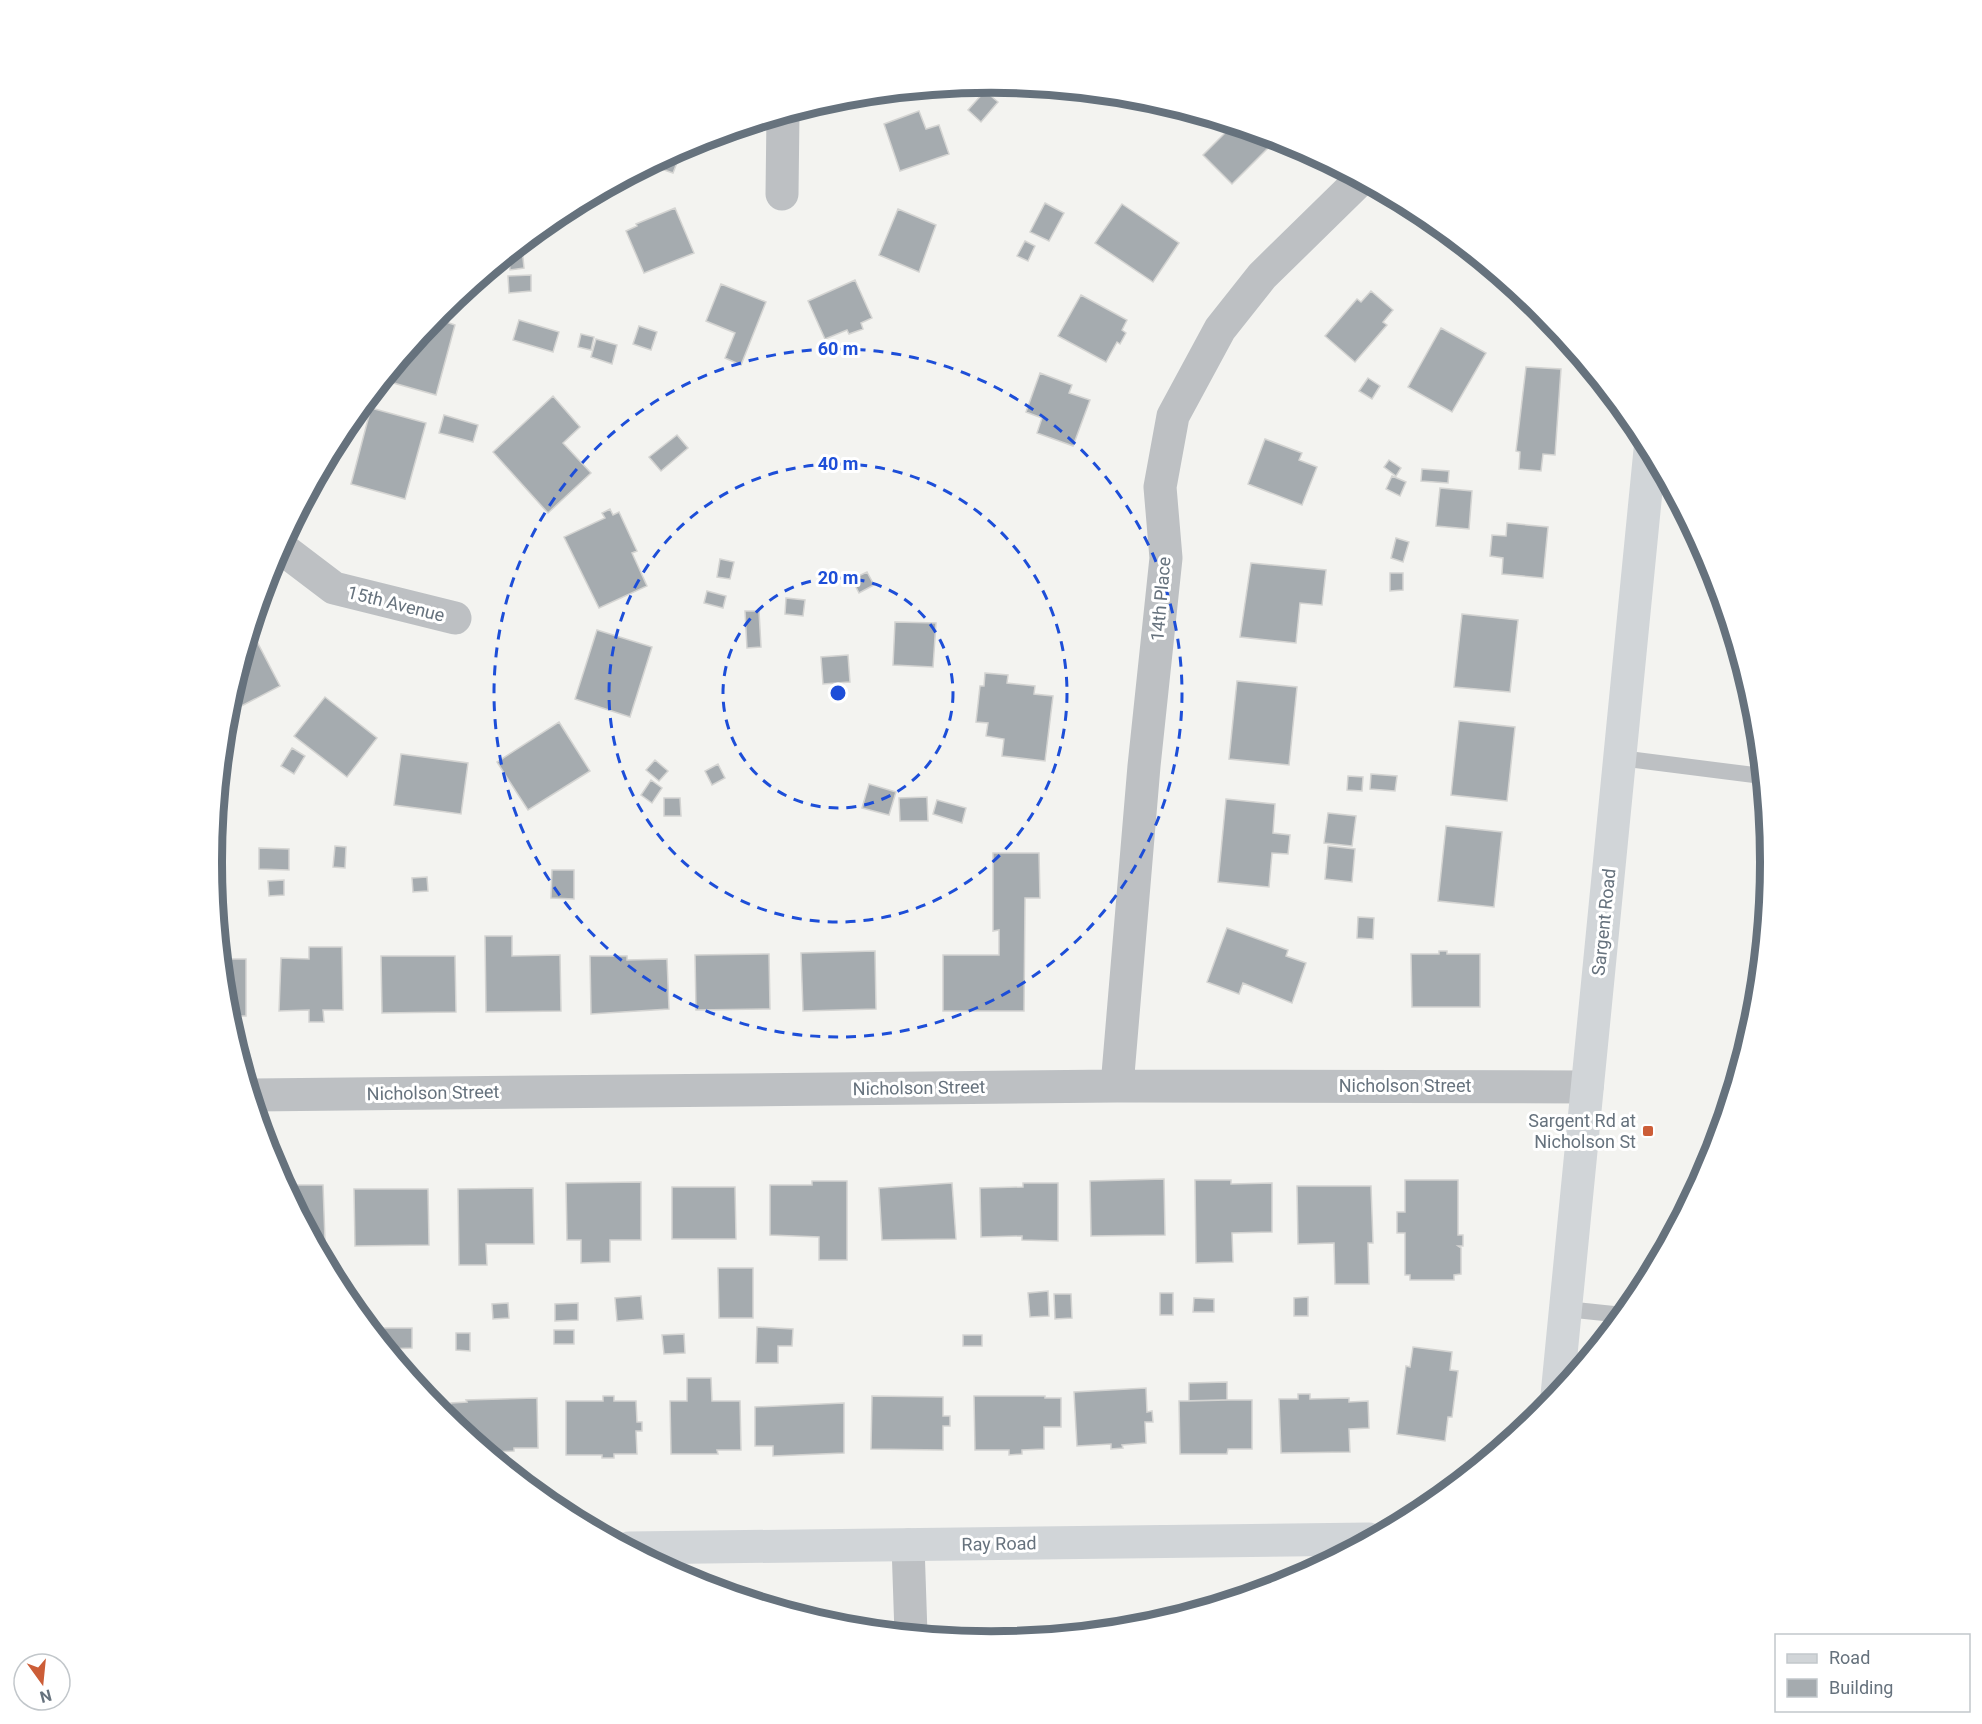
<svg xmlns="http://www.w3.org/2000/svg" width="1982" height="1724" viewBox="0 0 1982 1724" font-family="Roboto,sans-serif">
	<rect width="100%" height="100%" fill="#f3f3f0"/>
	<path fill="#a5abaf" stroke="#d4d4d2" stroke-width="1.5" d="M985,91L998,102L981,122L968,110Z
		M919,111L926,129L939,125L949,154L900,171L884,124Z
		M1233,125L1274,137L1266,146L1268,148L1232,184L1203,155Z
		M683,147L673,173L650,165Z
		M1045,203L1064,213L1049,241L1030,232Z
		M1122,204L1179,243L1153,282L1095,243Z
		M675,208L694,253L644,273L626,231L637,226L636,224Z
		M898,209L936,225L919,272L879,255Z
		M1025,241L1035,246L1028,261L1017,256Z
		M522,248L524,268L510,270L509,254L516,249Z
		M531,275V291L509,293L508,276Z
		M855,280L872,318L861,323L863,329L849,334L847,330L825,339L808,301Z
		M721,284L766,302L741,365L725,358L735,333L706,321Z
		M1371,291L1393,310L1383,322L1387,325L1355,362L1325,336L1357,299L1361,302Z
		M1081,295L1127,320L1122,330L1126,333L1120,344L1117,342L1106,362L1058,336Z
		M434,318L455,325L436,395L383,380Z
		M519,320L559,332L553,352L513,340Z
		M639,326L657,332L651,350L633,344Z
		M1441,328L1486,353L1452,412L1408,387Z
		M581,334L594,337L591,350L578,347Z
		M596,339L617,345L612,364L591,357Z
		M1526,367L1561,369L1555,455L1543,454L1541,471L1519,469L1520,452L1516,451Z
		M1040,373L1072,385L1069,393L1090,400L1073,446L1037,433L1042,418L1026,412Z
		M1368,378L1380,386L1372,399L1359,391Z
		M553,396L580,427L563,443L591,473L548,513L493,452Z
		M371,408L426,423L405,499L351,484Z
		M444,415L478,425L473,442L439,433Z
		M677,435L688,448L661,471L649,457Z
		M1265,439L1302,453L1299,460L1317,467L1302,505L1248,484Z
		M1389,460L1401,468L1396,476L1384,467Z
		M1422,469L1449,471L1448,483L1421,481Z
		M1392,476L1406,482L1400,496L1386,489Z
		M1440,488L1472,491L1469,529L1436,526Z
		M610,509L613,515L619,512L637,551L632,553L647,586L599,608L564,537L605,518L602,513Z
		M1507,523L1548,527L1543,578L1502,574L1503,558L1490,556L1492,535L1506,536Z
		M1396,538L1409,542L1403,562L1391,558Z
		M720,559L734,562L730,579L717,577Z
		M1251,563L1326,570L1322,605L1300,603L1296,643L1240,637Z
		M867,572L874,585L859,593L852,579Z
		M1390,573H1403V590L1390,591Z
		M707,591L726,596L723,608L704,603Z
		M786,598L805,600L803,616L785,614Z
		M745,611H759L761,647L747,648Z
		M1462,614L1518,620L1510,692L1454,687Z
		M895,622L936,623L933,667L893,665Z
		M597,630L652,647L630,717L575,699Z
		M253,634L280,686L226,714L249,637Z
		M848,655L850,682L823,684L821,657Z
		M985,673L1008,675L1007,683L1035,686L1034,694L1053,696L1045,761L1002,756L1004,739L986,736L988,723L976,722L980,686H984Z
		M1237,681L1297,687L1289,765L1229,759Z
		M325,697L377,738L347,777L294,736Z
		M1459,721L1515,727L1507,801L1451,795Z
		M559,722L590,771L528,810L497,762Z
		M292,748L305,756L294,774L281,766Z
		M401,754L468,763L461,814L394,805Z
		M655,760L668,771L659,781L646,770Z
		M718,764L725,778L712,785L705,771Z
		M1371,774L1397,776L1395,791L1370,789Z
		M1348,776L1363,777L1362,791L1347,790Z
		M651,780L662,788L652,803L641,795Z
		M869,784L896,792L889,815L862,808Z
		M927,797L928,821H900L899,798Z
		M664,798H680L681,816H664Z
		M1226,799L1275,804L1273,833L1290,835L1288,854L1272,853L1269,887L1218,882Z
		M937,800L966,808L962,823L933,814Z
		M1328,813L1356,816L1352,846L1324,843Z
		M1446,826L1502,832L1494,907L1438,901Z
		M335,846L346,847L345,868L333,867Z
		M1328,846L1355,849L1352,882L1325,879Z
		M213,847H220L222,866L212,867Z
		M259,848L289,849V870L259,869Z
		M993,853H1039L1040,898H1025L1024,1011H943V955H999V930L993,931Z
		M552,870H574V899L551,898Z
		M427,877L428,891L413,892L412,878Z
		M284,880V895L269,896L268,881Z
		M1358,917L1374,918L1373,939L1357,938Z
		M1227,928L1288,950L1286,956L1306,963L1292,1003L1243,983L1239,994L1207,982Z
		M485,936H512V956L560,955L561,1011L486,1012Z
		M309,947H342L343,1010H323L324,1022H309V1010L279,1011L281,958L309,959Z
		M875,951L876,1009L803,1011L801,953Z
		M1439,951H1447V954H1480V1007H1412L1411,954H1439Z
		M769,954L770,1009L696,1010L695,955Z
		M381,956H455L456,1012L382,1013Z
		M590,956H627V960L667,959L669,1009L591,1014Z
		M221,959H246V1016H227Z
		M1164,1179L1165,1235L1091,1236L1090,1181Z
		M1195,1180H1231V1184L1272,1183V1232L1232,1233L1233,1262L1196,1263Z
		M1405,1180H1458V1235H1463V1246H1458L1461,1248V1274L1454,1275V1280H1410V1275H1405V1233H1397V1212H1405Z
		M812,1181H847V1260H819V1237L770,1235V1185H812Z
		M641,1182V1240H610V1262L581,1263V1240H567L566,1183Z
		M952,1183L956,1239L882,1240L879,1188Z
		M1023,1183H1058V1241L1022,1240V1236L981,1237L980,1188L1023,1187Z
		M284,1185H323L325,1241L314,1242Z
		M1297,1186H1371L1373,1243H1368L1369,1284H1335L1334,1243L1298,1244Z
		M672,1187H735L736,1239H672Z
		M533,1188L534,1244H486L487,1265H459L458,1189Z
		M354,1189H428L429,1245L355,1246Z
		M718,1268H753V1318H719Z
		M1048,1291L1049,1316L1030,1317L1028,1293Z
		M1160,1293H1173V1315H1160Z
		M1054,1294H1071L1072,1318L1055,1319Z
		M641,1296L643,1319L617,1321L615,1298Z
		M1308,1297V1316H1294V1298Z
		M1194,1298L1214,1299V1312H1193Z
		M508,1303L509,1318L493,1319L492,1304Z
		M578,1303V1320L555,1321V1304Z
		M757,1327L793,1329L792,1346H778V1363H756Z
		M384,1328H412V1348L387,1349L384,1345Z
		M554,1330H574V1344H554Z
		M456,1333H470V1351L456,1350Z
		M684,1334L685,1353L664,1354L662,1335Z
		M963,1335H982V1346H963Z
		M1413,1347L1452,1352L1450,1370L1458,1371L1452,1417H1448L1445,1441L1397,1434L1406,1366L1410,1367Z
		M687,1378H711L712,1401H740L741,1450H717L718,1454H671L670,1401H687Z
		M1227,1382V1400L1189,1401V1383Z
		M1146,1388L1147,1412L1152,1411L1153,1422H1145L1146,1443L1122,1445L1123,1448L1111,1449V1444L1077,1446L1074,1392Z
		M1298,1394H1310V1399L1349,1398V1402L1368,1401L1369,1428L1349,1429L1350,1452L1281,1453L1279,1399H1298Z
		M603,1396H614V1401H636L637,1422H642V1431H636L637,1454H614V1458H602V1455H566V1401H603Z
		M872,1396L943,1397V1416H950V1426H943V1450L871,1449Z
		M974,1396H1045V1398H1061V1427H1044V1449L1022,1450V1454L1009,1455V1450H975Z
		M537,1398L538,1448H514V1451L487,1452L451,1422V1403L467,1402L466,1400Z
		M1223,1400H1252V1449H1228L1227,1454H1180L1179,1401Z
		M844,1403V1453L773,1456V1446H755V1407Z"/>
	<g fill="none" stroke-linecap="round" stroke-linejoin="round">
		<path stroke="#bdc0c3" stroke-width="16" d="M1620,758L1762,776
			M1566,1309L1623,1315"/>
		<path stroke="#bdc0c3" stroke-width="33" d="M782,194L783,114
			M280,547L334,588L455,618
			M1117,1086L1144,766L1166,558L1160,487L1173,416L1220,329L1262,276L1360,180
			M251,1095L1117,1086L1587,1087
			M908,1545L911,1634"/>
		<path stroke="#d1d5d8" stroke-width="33" d="M1557,1395L1650,450
			M629,1548L1369,1539"/>
	</g>
	<g fill="none" stroke="#1d4ed8" stroke-width="3" stroke-dasharray="10 8">
		<circle cx="838" cy="693" r="115"/>
		<circle cx="838" cy="693" r="229"/>
		<circle cx="838" cy="693" r="344"/>
	</g>
	<rect fill="#cc5d37" stroke="#fff" stroke-width="2" x="1642" y="1125" width="12" height="12" rx="3"/>
	<g text-anchor="middle" stroke-width="6" stroke-linejoin="round" paint-order="stroke">
		<g font-size="18" fill="#66727d" stroke="#fff">
			<text transform="translate(1161 599) rotate(-85)" y="6">14th Place</text>
			<text transform="translate(396 604) rotate(14)" y="6">15th Avenue</text>
			<text transform="translate(1604 922) rotate(-84)" y="6">Sargent Road</text>
			<text x="1405" y="1092">Nicholson Street</text>
			<text transform="translate(919 1088) rotate(-1)" y="6">Nicholson Street</text>
			<text transform="translate(433 1093) rotate(-1)" y="6">Nicholson Street</text>
			<text transform="translate(999 1544) rotate(-1)" y="6">Ray Road</text>
		</g>
		<g font-size="18" fill="#66727d" stroke="#fff" text-anchor="end">
			<text x="1636" y="1127">Sargent Rd at<tspan x="1636" dy="21">Nicholson St</tspan></text>
		</g>
	</g>
	<path d="M0 0H1982V1724H0ZM222 862a769 769 0 1 1 1538 0a769 769 0 1 1-1538 0Z" fill="#fff" fill-rule="evenodd"/>
	<path fill="none" stroke="#66727d" stroke-width="8" d="M222 862a769 769 0 1 1 1538 0a769 769 0 1 1-1538 0Z"/>
	<circle cx="838" cy="693" r="9" fill="#1d4ed8" stroke="#fff" stroke-width="3"/>
	<g font-size="18" text-anchor="middle" font-weight="bold" fill="#1d4ed8" stroke="#fff" stroke-width="6" stroke-linejoin="round" paint-order="stroke">
		<text x="838" y="355">60 m</text>
		<text x="838" y="470">40 m</text>
		<text x="838" y="584">20 m</text>
	</g>
	<rect x="1775" y="1634" width="195" height="78" fill="#ffffff" stroke="#c2c7cb" stroke-width="1.5"/>
	<rect x="1787" y="1654" width="30" height="9" fill="#d1d5d8" stroke="#c2c7cb" stroke-width="1.5"/>
	<text x="1829" y="1664" font-size="18" fill="#66727d">Road</text>
	<rect x="1787" y="1679" width="30" height="18" fill="#a5abaf" stroke="#c2c7cb" stroke-width="1.5"/>
	<text x="1829" y="1694" font-size="18" fill="#66727d">Building</text>
	<g transform="translate(42 1682) rotate(165)"><circle r="28" fill="#ffffff" stroke="#c2c7cb" stroke-width="1.5"/>
	<path d="M0-4.5L10 22L0 15L-10 22Z" fill="#cc5d37"/>
	<text y="-9" font-size="16" font-weight="bold" text-anchor="middle" fill="#66727d">N</text>
	</g>
</svg>
